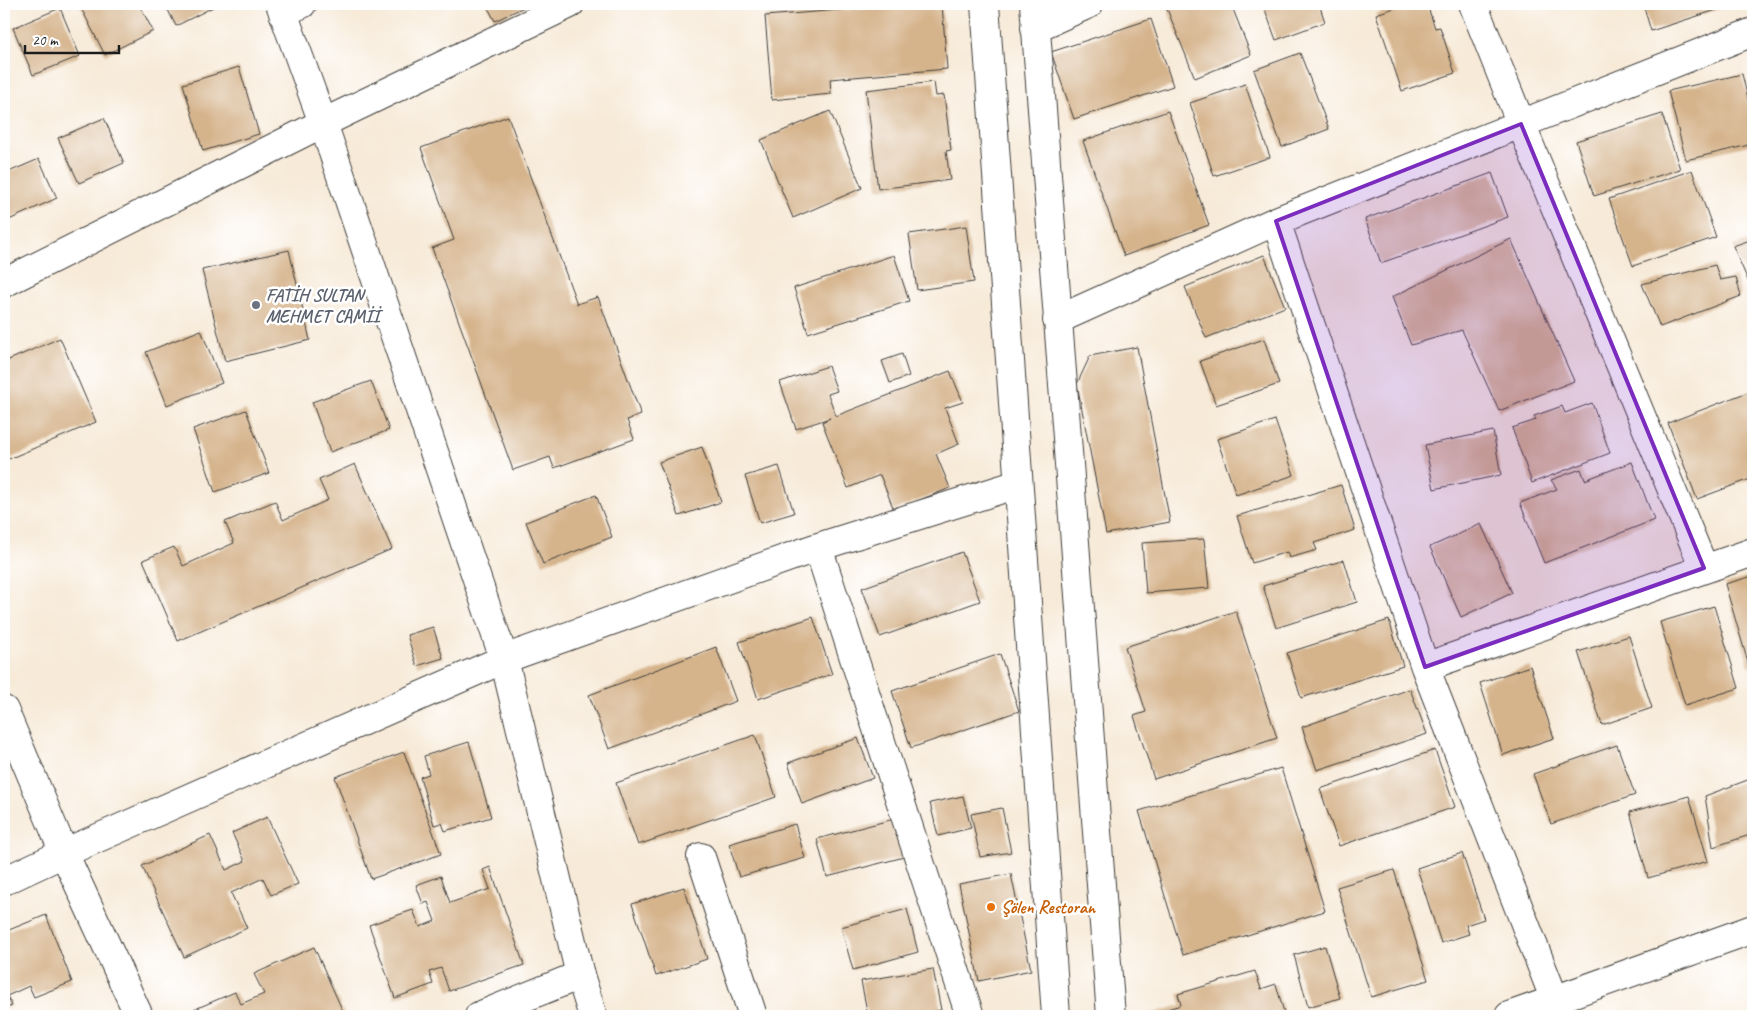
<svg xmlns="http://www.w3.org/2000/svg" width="1757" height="1020" viewBox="0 0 1757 1020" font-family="Caveat,sans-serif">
	<rect width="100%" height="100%" fill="#fff"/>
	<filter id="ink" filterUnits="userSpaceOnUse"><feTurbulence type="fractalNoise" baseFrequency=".02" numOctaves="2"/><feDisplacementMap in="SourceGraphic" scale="10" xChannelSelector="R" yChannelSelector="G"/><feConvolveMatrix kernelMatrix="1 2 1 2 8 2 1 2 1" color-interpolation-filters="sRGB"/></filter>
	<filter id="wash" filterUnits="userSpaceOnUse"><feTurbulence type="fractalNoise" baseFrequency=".0096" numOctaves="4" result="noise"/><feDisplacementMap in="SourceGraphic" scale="20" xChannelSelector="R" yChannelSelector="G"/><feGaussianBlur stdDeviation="1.12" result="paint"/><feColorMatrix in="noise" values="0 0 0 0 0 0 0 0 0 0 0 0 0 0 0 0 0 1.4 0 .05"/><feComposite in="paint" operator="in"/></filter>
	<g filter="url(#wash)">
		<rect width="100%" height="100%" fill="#f7ead8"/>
		<g id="blocks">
			<path fill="#d5b48c" d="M79,4H139L153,31L105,55Z
				M165,4H219L176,26Z
				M486,4H530L495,21Z
				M914,4H942L947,69L830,79L831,94L772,100L765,16Z
				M1165,4H1231L1251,55L1195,78Z
				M1263,4H1319L1325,22L1276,40Z
				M1407,4H1427L1435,28L1440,27L1455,73L1402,91L1376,14Z
				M1643,4H1731L1732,5L1651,31Z
				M60,8L80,56L33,75L13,28Z
				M1151,19L1173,86L1074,119L1051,52Z
				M1300,53L1329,129L1282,147L1254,70Z
				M239,67L259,134L203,151L183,84Z
				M1742,74L1753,119V144L1686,160L1668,91Z
				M934,82L936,96L944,95L951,150L946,151L950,180L878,189L866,90Z
				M1245,84L1270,157L1214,176L1190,103Z
				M830,111L862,188L793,218L761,140Z
				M1168,111L1209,225L1124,256L1083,141Z
				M1662,114L1680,169L1594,196L1576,141Z
				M508,116L577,304L598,297L641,415L627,420L634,439L554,468L550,457L513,470L432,248L454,240L421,148Z
				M104,118L124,163L79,183L58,138Z
				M39,159L57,198L9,220L4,208V174Z
				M1692,170L1716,237L1633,266L1609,199Z
				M1492,173L1508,217L1381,263L1365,219Z
				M966,226L974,282L917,290L909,234Z
				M1511,239L1574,381L1499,411L1462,330L1411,345L1392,297Z
				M1753,239V292L1733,246Z
				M289,250L310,340L225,361L202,270Z
				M894,255L909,301L808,333L794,288Z
				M1264,255L1285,307L1206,338L1185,287Z
				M1715,265L1720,280L1736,277L1741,296L1660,327L1642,284Z
				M201,330L222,383L167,405L146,352Z
				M60,338L96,422L4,461V362Z
				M1264,339L1279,384L1216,405L1200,361Z
				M1137,347L1170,522L1106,534L1077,384L1090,356Z
				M902,354L909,376L890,383L882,361Z
				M828,366L837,391L828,394L836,416L950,371L963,402L945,408L959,444L936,454L950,488L894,510L880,475L848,488L822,422L830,418L796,429L780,382Z
				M371,381L389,430L330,452L312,402Z
				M1753,390V478L1697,499L1668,423Z
				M1592,403L1610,453L1532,483L1512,428L1536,420L1534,416L1562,406L1565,413Z
				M246,410L269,473L215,492L193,429Z
				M1275,420L1294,475L1236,495L1217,439Z
				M1493,431L1501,475L1434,489L1425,445Z
				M702,447L721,502L679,516L659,462Z
				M1632,462L1654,520L1544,563L1520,503L1557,489L1551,480L1581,469L1585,480Z
				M355,464L392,549L178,641L143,560L174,547L183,566L234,543L225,522L275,501L283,520L328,500L319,480Z
				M779,466L794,513L760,523L745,476Z
				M1341,485L1355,530L1314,543L1317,550L1289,558L1287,552L1252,563L1237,516Z
				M596,495L612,537L543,564L526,522Z
				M1481,524L1512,593L1461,617L1430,547Z
				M1204,539L1209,588L1146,593L1142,543Z
				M962,552L980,601L880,637L862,588Z
				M1344,560L1357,602L1276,628L1263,586Z
				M1753,576V665L1749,666L1725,584Z
				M1714,606L1739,688L1685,705L1660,622Z
				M1236,611L1277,738L1154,779L1134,716L1146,712L1125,647Z
				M813,617L832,674L758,699L739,642Z
				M1389,620L1403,666L1301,698L1287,653Z
				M433,627L443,658L417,666L407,635Z
				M1629,636L1652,708L1602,725L1578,652Z
				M716,647L736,701L609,749L589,695Z
				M1000,654L1019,711L911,748L892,691Z
				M1530,666L1554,738L1503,755L1480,683Z
				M1410,689L1427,734L1317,770L1302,727Z
				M755,735L776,797L638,845L616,783Z
				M858,738L873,778L802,804L788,763Z
				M469,742L491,817L445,831L442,823L434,825L420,777L429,774L424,756Z
				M1617,745L1635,795L1551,824L1533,774Z
				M1435,750L1455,807L1339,846L1320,789Z
				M404,752L441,854L371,879L335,777Z
				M1281,768L1325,911L1183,955L1139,811Z
				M1753,778V834L1713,847L1705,796Z
				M963,796L971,828L938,836L930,803Z
				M1689,796L1708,861L1648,878L1630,812Z
				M1002,808L1011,852L980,857L971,814Z
				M267,817L298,884L271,895L263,878L231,893L247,928L184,957L142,866L210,835L226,870L245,861L232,833Z
				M894,819L904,857L827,877L817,839Z
				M795,824L805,858L739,877L729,844Z
				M1462,853L1484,919L1466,925L1469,934L1441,943L1417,868Z
				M490,867L524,965L449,991L441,968L429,972L433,984L395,998L369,925L413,910L420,927L435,921L428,902L423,904L416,885L441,876L450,903L490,889L483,870Z
				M1394,870L1428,980L1371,997L1337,887Z
				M1011,874L1031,970L979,981L959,884Z
				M684,887L707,959L656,976L632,904Z
				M907,909L918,952L853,970L841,927Z
				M46,915L72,982L34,997L29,986L7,996L12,1006L4,1009V932Z
				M1325,946L1340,998L1308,1007L1294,955Z
				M314,947L345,1016H196L193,1010L235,992L241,1004L264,994L254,974Z
				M933,969L941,1010L907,1016H868L861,981Z
				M1255,971L1261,989L1276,984L1285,1016H1151L1150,1014L1181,1005L1178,994Z"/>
		</g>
	</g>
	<g filter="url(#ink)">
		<use href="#blocks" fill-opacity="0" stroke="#3d3b38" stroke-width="1"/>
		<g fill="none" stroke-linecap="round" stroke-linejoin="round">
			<g stroke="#3d3b38" stroke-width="30">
				<path id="minor" d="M1473,4L1521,124L1704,568
					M283,12L302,4
					M1035,28L1089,4
					M1276,221L1425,667L1561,1016
					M4,283L323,123L570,4
					M1057,320L1276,221L1753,32
					M818,547L970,1016
					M1425,667L1753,552
					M4,710L64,853L139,1016
					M701,857L753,1016
					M4,881L64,853L504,659L818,547L1018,484
					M479,1016L580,975
					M1509,1016L1753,929"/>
			</g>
			<g stroke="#3d3b38" stroke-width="30">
				<path id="tertiary" d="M280,4L323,123L504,659L580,975L593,1016"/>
			</g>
			<g stroke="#3d3b38" stroke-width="30">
				<path id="secondary" d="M985,4L1056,1016
					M1034,4L1111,1016"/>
			</g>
			<use href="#minor" stroke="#fff" stroke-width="28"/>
			<use href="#tertiary" stroke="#fff" stroke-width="28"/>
			<use href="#secondary" stroke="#fff" stroke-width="28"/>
		</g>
	</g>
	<path fill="#7b2cbf" fill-opacity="0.2" stroke="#7b2cbf" stroke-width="4" stroke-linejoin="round" d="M1521,124L1704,568L1425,667L1276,221Z"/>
	<circle fill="#6b7280" stroke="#fff" stroke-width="2" cx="256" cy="305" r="5"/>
	<circle fill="#e8710a" stroke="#fff" stroke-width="2" cx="991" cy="907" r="5"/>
	<g text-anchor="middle" stroke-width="5" stroke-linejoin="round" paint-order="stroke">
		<g font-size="18" font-weight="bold" fill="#5b616d" stroke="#fff" text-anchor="start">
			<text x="266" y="301">FATİH SULTAN<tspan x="266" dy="21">MEHMET CAMİİ</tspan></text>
		</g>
		<g font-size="18" font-weight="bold" fill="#c56008" stroke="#fff" text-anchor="start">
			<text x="1001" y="913">Şölen Restoran</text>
		</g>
	</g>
	<rect width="1757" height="1020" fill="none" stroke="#fff" stroke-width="20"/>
	<path d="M25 45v8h94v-8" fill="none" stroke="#1c1c1c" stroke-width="2.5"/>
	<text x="32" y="45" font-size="15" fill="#1c1c1c" stroke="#ffffff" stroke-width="4" paint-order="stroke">20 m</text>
</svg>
